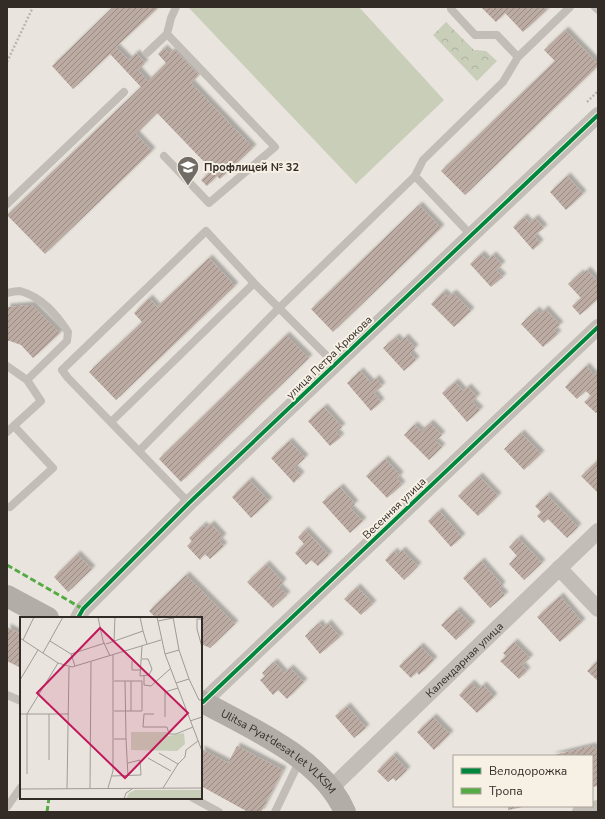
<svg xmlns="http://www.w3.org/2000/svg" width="605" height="819" viewBox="0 0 605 819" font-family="'Nunito Sans',sans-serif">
	<defs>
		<pattern id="park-crowns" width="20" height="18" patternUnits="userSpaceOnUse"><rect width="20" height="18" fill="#c9ceb9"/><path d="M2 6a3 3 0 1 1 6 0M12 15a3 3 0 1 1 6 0" fill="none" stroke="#adb19f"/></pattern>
		<pattern id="building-hatch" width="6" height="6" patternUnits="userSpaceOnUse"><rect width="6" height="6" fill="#bbaba2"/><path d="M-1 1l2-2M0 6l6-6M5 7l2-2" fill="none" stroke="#998b84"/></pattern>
		<filter id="shadow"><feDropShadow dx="3.5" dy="-3.5" stdDeviation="1" flood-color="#0004"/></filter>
	</defs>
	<rect width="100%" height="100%" fill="#e9e5de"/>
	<path fill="url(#park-crowns)" d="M446,22L474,50L486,51L497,61L477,81L433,35Z"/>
	<path fill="#c9ceb9" d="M191,7H359L444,100L356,184L189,8Z"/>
	<path fill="url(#building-hatch)" filter="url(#shadow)" d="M113,7H159L116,47L129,60L136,53L145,63L138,70L148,81L166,63L158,54L164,48L170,54L174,49L199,75L191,83L253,148L220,179L217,176L207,186L201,180L212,170L157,113L136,134L152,151L45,254L7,215L141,87L110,54L73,89L52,66Z
		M481,7H545L547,10L523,32L505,13L496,22Z
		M565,30L598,64V66L465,195L441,171L555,61L544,50Z
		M567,176L583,194L566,210L550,192Z
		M419,205L441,228L333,332L311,309Z
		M524,217L529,223L535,218L544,228L534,236L540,243L533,250L513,227Z
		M481,254L487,260L493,255L502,265L496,270L503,277L491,287L470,264Z
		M209,258L235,286L116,400L89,372L142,322L134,313L149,298L157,307Z
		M587,270L598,282V299L580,315L572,306L581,298L568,284L580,273L582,275Z
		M443,292L448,297L453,293L471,311L454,327L431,304Z
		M32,305L60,333L33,358L21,345L10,341H7V307Z
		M545,309L560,325L554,330L558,334L543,347L521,324L536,310L540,314Z
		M286,335L309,358L181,482L159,459Z
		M396,337L400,342L405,337L415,348L410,353L416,360L404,371L383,348Z
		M586,366L594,375L598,371V411L596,413L584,402L591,396L586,391L577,399L565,387Z
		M360,371L371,383L376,378L382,386L374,393L381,402L371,411L347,383Z
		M455,382L463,391L468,387L477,397L472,402L480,410L467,422L442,393Z
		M324,407L342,427L336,432L341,437L330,446L308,421Z
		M430,423L442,435L435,441L442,447L429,460L404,435L414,425L421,431Z
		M521,433L541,454L524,470L504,449Z
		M289,441L305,458L294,468L301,475L294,483L271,458Z
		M385,459L400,475L397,479L402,485L387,498L366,476Z
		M598,460V493L581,476Z
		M479,476L498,496L478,516L458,496Z
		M249,480L269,501L251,518L232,497Z
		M340,487L355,504L350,508L363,521L350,533L322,502Z
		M547,495L578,527L567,538L548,519L544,523L537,516L541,512L535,506Z
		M439,511L462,537L451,547L428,521Z
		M211,524L223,537L219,541L224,546L210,559L205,554L200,560L187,546L192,541L189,538L203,525L206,528Z
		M305,530L329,555L318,566L311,560L306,565L295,553L304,544L298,537Z
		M518,538L542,563L524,580L509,564L517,556L509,547Z
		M402,550L418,566L404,580L385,560L394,551L397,555Z
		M77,554L92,569L68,592L54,577Z
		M481,561L502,585L499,589L505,595L490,608L463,578Z
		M266,564L283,582L279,587L287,595L273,608L247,582Z
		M186,575L235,624L210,648L201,644V618H156L149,611Z
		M357,587L373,604L361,615L344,599Z
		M560,596L582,622L560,642L537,617Z
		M457,610L472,625L456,640L441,625Z
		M319,623L323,628L328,623L340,637L320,654L305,636Z
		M7,627L21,634V668L7,661Z
		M514,642L530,658L522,665L527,671L519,679L500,661L506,656L503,653Z
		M420,646L434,660L419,675L417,672L411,678L399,666Z
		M598,660V679L597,680L587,671Z
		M274,662L284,673L290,668L304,682L287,699L278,690L273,695L260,680L265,676L262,673Z
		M471,683L478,690L483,685L494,697L477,713L459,695Z
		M347,706L366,728L354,738L335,716Z
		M433,717L450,734L434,750L417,732Z
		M237,746L283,770L261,812H248L201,786V749L228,763Z
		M592,746L598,751V786L592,787V756H550Z
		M393,755L407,770L396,781L393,778L388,782L377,771Z
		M508,806H523V807L508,810Z"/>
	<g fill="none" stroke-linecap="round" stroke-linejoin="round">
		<path stroke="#bbb5b0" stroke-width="2.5" stroke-dasharray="2 2" stroke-linecap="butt" d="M7,62L33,7
			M587,102L598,91"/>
		<path stroke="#c2bdb7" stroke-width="8" d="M451,7V9L475,35H497L518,57
			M595,7L598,10
			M147,53L167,34
			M164,156L209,203L275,147L167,34L171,18L176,7
			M415,176L423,160L503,82L518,57L570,7
			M7,204L124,92
			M7,293C11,292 16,291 20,291C42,297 56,314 68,332L67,341L27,380
			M7,366L27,380L41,401L7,432
			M111,422L254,283
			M139,451L279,308L415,176L471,235
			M189,503L68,378L62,370L206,231L254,283L335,364
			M10,507L53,468L14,426
			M7,695L21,701
			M193,798L219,812
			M7,807L21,787
			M275,812L300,760"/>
		<g stroke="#c2bdb7" stroke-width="16">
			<path d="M559,568L598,609"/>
			<path d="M78,618L83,609L189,503L598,115"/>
			<path d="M203,702L598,327"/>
			<path id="s1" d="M331,788L598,531"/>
			<path d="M580,812L598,808"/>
		</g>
		<g stroke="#b3ada8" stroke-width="22">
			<path d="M7,596L48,618"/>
			<path id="s2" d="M201,701C250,728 322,758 345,812"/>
		</g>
		<path stroke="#54ab44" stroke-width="3" stroke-dasharray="6 3" stroke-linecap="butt" d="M7,565L83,609
			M47,812L49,798"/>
		<g stroke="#f7f0e5" stroke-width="6">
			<path id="cycleway" d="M78,618L83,609L189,503L598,115
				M203,702L598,327"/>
		</g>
		<use href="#cycleway" stroke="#00873e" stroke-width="4"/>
	</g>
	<defs>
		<g id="university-pin" transform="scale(1.15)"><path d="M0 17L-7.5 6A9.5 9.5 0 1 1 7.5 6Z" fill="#726c66" stroke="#f7f0e5"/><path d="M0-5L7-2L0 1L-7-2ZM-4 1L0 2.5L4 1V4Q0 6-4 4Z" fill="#fff"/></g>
	</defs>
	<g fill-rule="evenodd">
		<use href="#university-pin" x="188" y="167"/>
	</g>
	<g text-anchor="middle" stroke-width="4" stroke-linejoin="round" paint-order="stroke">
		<g font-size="11" font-weight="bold" fill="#322b26" stroke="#f7f0e5" text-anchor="start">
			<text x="204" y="171">Профлицей № 32</text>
		</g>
		<g font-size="11" fill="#322b26" stroke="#f7f0e5">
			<text transform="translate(329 357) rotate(-44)" y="4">улица Петра Крюкова</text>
			<text transform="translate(394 508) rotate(-44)" y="4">Весенняя улица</text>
			<text dy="4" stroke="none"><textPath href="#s1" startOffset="185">Календарная улица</textPath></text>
			<text dy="4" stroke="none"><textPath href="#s2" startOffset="93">Ulitsa Pyat'desat let VLKSM</textPath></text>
		</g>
	</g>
	<g transform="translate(20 617)">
		<rect width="182" height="182" fill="#e9e5de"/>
		<path d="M115,173H182V182H106L109,176Z" fill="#c9ceb9"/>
		<path d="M111,115H147L148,119L164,116L165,127L157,134L111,133Z" fill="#c9ceb9"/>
		<path fill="none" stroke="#a09b94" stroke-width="1" d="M78,0L83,24L90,39M120,0L123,14M137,0L145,37L182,134M153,0L159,33L169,62L179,83H182M182,2H177V12L182,30M138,4L153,1M0,21L38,46L52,50L141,23M3,23L14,0M30,24L51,37L55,49M94,24L95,0M86,27L123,14L127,27M23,36L43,0M51,37L85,26M145,37L159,33M122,42H128L132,52L129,58L120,59L122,29M112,44V53H121M124,59V68L131,69L150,52M0,63L18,33M111,64V94M156,66L169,62M94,94H122V64H94M0,97H49M134,97H124L123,110H147L149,117H156L173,110M145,100V75L158,71M170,104L182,100M94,122H106L105,64M106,122L108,159M139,136L158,147L165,140L166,133L178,124M128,141L151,154M29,143V97M7,157V97L38,46M92,159L121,158L120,143L108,146M88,171L93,154V38M143,171L158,147M0,172L182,171M47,172L49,50M70,172L71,45M104,182L106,176L112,172"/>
		<path fill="#c2185b" fill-opacity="0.15" stroke="#c2185b" stroke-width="2" d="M80,11L168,96L105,161L17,76Z"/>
		<rect width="182" height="182" fill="none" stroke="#322b26" stroke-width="2"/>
	</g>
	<rect width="605" height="819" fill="none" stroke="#322b26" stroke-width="16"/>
	<rect x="453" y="755" width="140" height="52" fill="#f7f0e5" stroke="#a8a199"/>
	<rect x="461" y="768" width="20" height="6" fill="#00873e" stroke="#a8a199"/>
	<text x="489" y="775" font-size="12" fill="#322b26">Велодорожка</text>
	<rect x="461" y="788" width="20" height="6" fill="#54ab44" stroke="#a8a199"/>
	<text x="489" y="795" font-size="12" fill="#322b26">Тропа</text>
</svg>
